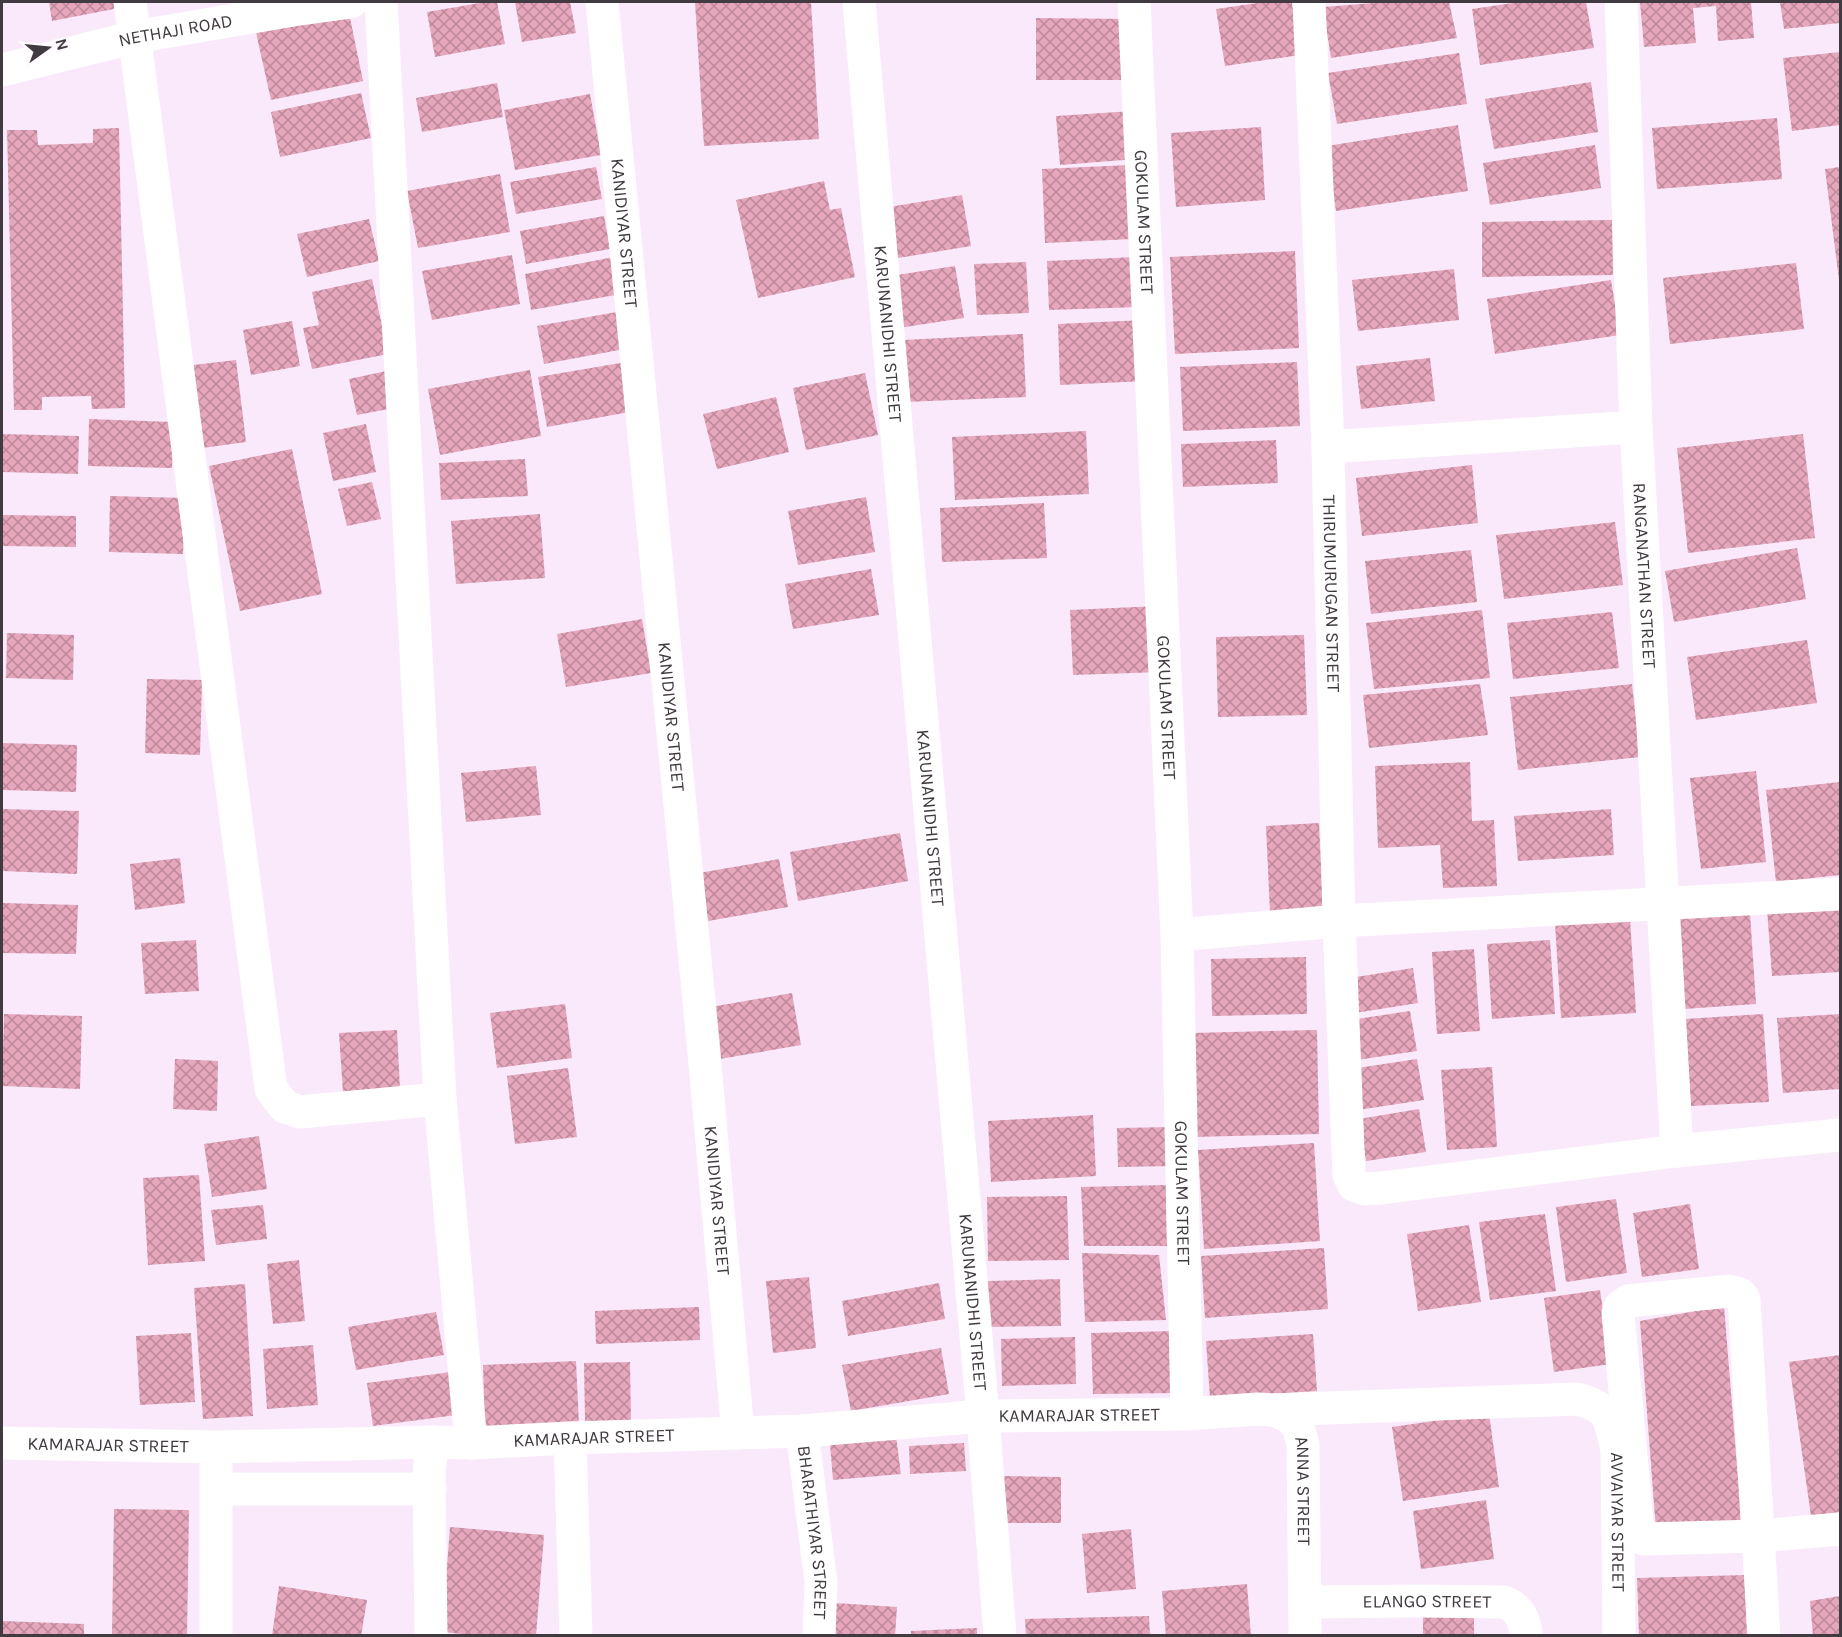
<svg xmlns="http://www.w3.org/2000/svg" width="1842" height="1637" viewBox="0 0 1842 1637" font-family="Karla,sans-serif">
	<defs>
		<pattern id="building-cross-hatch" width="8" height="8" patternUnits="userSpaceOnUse" patternTransform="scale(1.5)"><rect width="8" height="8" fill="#e6a6bc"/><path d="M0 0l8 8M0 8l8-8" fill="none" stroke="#bc889a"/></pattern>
	</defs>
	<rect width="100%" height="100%" fill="#f9e9fb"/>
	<path fill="url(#building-cross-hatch)" d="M49,2H117L119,8L52,21Z
		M486,2H497L505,44L435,57L427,12Z
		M515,2H570L576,33L522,42Z
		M695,2H811L819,139L704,146Z
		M1265,2H1292L1300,55L1225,66L1216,9Z
		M1387,2H1449L1457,38L1331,58L1323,7Z
		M1520,2H1586L1594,48L1480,65L1472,9Z
		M1640,2H1751L1754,38L1718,41L1716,6L1693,8L1696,43L1644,47Z
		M1780,2H1840V23L1784,29Z
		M348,8L363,81L271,100L255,28Z
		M1036,18L1131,19V80H1036Z
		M1840,52V125L1792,131L1783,58Z
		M1459,53L1467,104L1337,124L1328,73Z
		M1591,82L1598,132L1494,149L1485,99Z
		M497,83L503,117L422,132L416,98Z
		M361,93L371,138L280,157L271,112Z
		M590,94L601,155L515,170L504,110Z
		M1133,111L1137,159L1060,165L1056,116Z
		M1777,118L1782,179L1657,189L1652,128Z
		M1458,125L1468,191L1336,211L1327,146Z
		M1261,127L1265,200L1176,207L1171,133Z
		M119,128L125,408L92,409L91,396L42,397V410H14L7,130H37L38,145L93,143V129Z
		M1595,145L1601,188L1490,205L1483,163Z
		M1130,165L1133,239L1045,243L1042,169Z
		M596,167L602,199L516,214L510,182Z
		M1840,167V279L1839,280L1825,169Z
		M500,174L510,232L418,248L407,191Z
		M824,181L830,210L841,208L855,277L758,298L736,200Z
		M962,195L971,246L886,260L877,209Z
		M604,216L610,249L526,264L520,231Z
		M369,219L379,261L307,277L297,234Z
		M1612,220L1613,275L1482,277V222Z
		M1295,251L1299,348L1175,354L1170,257Z
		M512,255L520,304L432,320L422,271Z
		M614,257L621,294L531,310L525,274Z
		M1136,257L1138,307L1049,310L1047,261Z
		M1026,262L1029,313L977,315L974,264Z
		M1796,263L1804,329L1670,344L1663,278Z
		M955,266L964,318L892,329L884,277Z
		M1454,269L1459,320L1358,331L1352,280Z
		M372,279L388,354L312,369L303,328L319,325L312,292Z
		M1611,280L1620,335L1495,354L1487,299Z
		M623,311L630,348L544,364L537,326Z
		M1144,320L1146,381L1060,385L1058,324Z
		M292,321L300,366L251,375L243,330Z
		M1023,334L1026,397L906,402L903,340Z
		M1430,358L1435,401L1361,409L1356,366Z
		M236,360L246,442L195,449L185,366Z
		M626,362L635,411L547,427L538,377Z
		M1297,362L1300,426L1183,431L1180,367Z
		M391,370L399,407L357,415L349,379Z
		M530,370L541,436L440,455L428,389Z
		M865,373L878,435L806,450L793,388Z
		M776,397L789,452L717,469L703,414Z
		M89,419L173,422L172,468L88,466Z
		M366,424L376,472L333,481L323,433Z
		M1086,431L1089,494L955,500L952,437Z
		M2,434L79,436L78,474L2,472Z
		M1803,434L1815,538L1688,553L1677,448Z
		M1276,440L1278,483L1183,487L1181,444Z
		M292,449L322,594L240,611L209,466Z
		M525,459L528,496L441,500L439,463Z
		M1472,465L1478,523L1362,536L1356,478Z
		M372,482L381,519L347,526L338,489Z
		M110,496L185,498L183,554L109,552Z
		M866,497L875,552L798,565L788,511Z
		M1044,503L1047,558L942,562L940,508Z
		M540,514L545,578L456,584L451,521Z
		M2,515L76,516V547L2,546Z
		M1615,522L1623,585L1504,599L1496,535Z
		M1797,548L1806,599L1674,622L1665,571Z
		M1471,550L1477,602L1371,614L1365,561Z
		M871,569L879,615L793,629L785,584Z
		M1158,606L1161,672L1073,675L1070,610Z
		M1482,610L1490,678L1374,689L1366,623Z
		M1612,612L1619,668L1513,679L1507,623Z
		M642,619L651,673L566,687L557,634Z
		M7,633L74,635L73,680L6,678Z
		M1304,635L1307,715L1218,717L1216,637Z
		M1807,640L1817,703L1696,720L1687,657Z
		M147,679L202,680L200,755L145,753Z
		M1480,684L1488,735L1369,748L1363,695Z
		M1632,684L1640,757L1518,770L1510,697Z
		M2,743L77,745L76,792L2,790Z
		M1470,762L1472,821L1494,820L1497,886L1443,888L1440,845L1378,848L1375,766Z
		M536,766L541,815L466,822L461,773Z
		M1756,771L1766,862L1701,869L1690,778Z
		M1840,782V875L1776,882L1766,790Z
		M2,809L79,811L77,874L2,871Z
		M1611,809L1614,855L1518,861L1514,816Z
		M1319,823L1323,911L1270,913L1266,826Z
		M900,833L908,881L798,901L790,852Z
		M180,858L185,903L135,910L130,864Z
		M779,859L788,907L708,921L699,873Z
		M2,903L78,905L76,954L2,953Z
		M1840,904V972L1772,976L1767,909Z
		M1750,913L1756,1004L1684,1009L1678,918Z
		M1630,918L1636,1013L1561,1018L1555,923Z
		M196,940L199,991L145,994L141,943Z
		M1550,940L1555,1014L1492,1019L1487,944Z
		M1474,949L1480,1031L1437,1034L1432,952Z
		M1306,957L1307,1014L1212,1016L1211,959Z
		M1413,968L1418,1003L1355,1013L1350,978Z
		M792,993L801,1045L714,1060L705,1008Z
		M565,1004L572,1058L497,1068L490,1013Z
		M1410,1011L1417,1051L1357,1060L1350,1020Z
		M4,1014L82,1016L80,1089L2,1086Z
		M1763,1014L1769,1102L1691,1106L1685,1019Z
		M1840,1014V1089L1783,1093L1777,1018Z
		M397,1030L400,1089L343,1093L339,1033Z
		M1317,1030L1319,1134L1193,1137L1191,1033Z
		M175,1059L218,1061L217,1111L173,1109Z
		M1417,1059L1424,1100L1358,1110L1351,1069Z
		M1492,1067L1497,1147L1447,1150L1441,1070Z
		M568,1068L577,1137L515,1144L507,1076Z
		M1419,1109L1426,1152L1366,1161L1359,1119Z
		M1093,1115L1096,1176L991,1182L988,1121Z
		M1174,1127L1175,1166L1118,1167L1117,1128Z
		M259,1136L267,1189L212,1197L204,1144Z
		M1314,1143L1320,1241L1204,1249L1198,1150Z
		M199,1175L205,1261L148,1265L143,1178Z
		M1166,1185L1167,1246H1084L1081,1187Z
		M1067,1196L1069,1260L988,1261L987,1197Z
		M1616,1199L1627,1273L1566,1282L1556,1207Z
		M1690,1204L1699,1269L1642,1277L1633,1213Z
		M263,1205L267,1239L216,1245L211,1210Z
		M1545,1214L1556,1291L1490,1300L1479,1222Z
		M1469,1225L1481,1302L1418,1311L1407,1234Z
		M1324,1248L1328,1309L1205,1318L1201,1256Z
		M1082,1253L1159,1255L1166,1320L1085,1322Z
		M299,1260L305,1321L273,1324L267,1264Z
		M809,1277L816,1348L773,1353L766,1281Z
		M1060,1279L1061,1326L988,1327L987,1281Z
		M939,1283L945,1319L848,1336L842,1301Z
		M245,1284L253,1416L203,1419L194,1288Z
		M1600,1290L1611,1364L1554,1372L1544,1298Z
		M1724,1306L1742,1528L1656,1530L1640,1321Z
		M699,1307L700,1340L596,1344L595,1311Z
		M436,1312L444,1355L356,1370L348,1327Z
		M1176,1331L1177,1393L1093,1394L1091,1333Z
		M191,1333L195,1402L140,1405L136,1336Z
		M1313,1334L1317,1391L1210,1398L1206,1341Z
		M1075,1337L1076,1384L1002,1386L1001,1339Z
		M313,1345L318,1405L267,1409L263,1349Z
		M941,1348L949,1394L851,1411L842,1365Z
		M1840,1355V1512L1811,1516L1789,1362Z
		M576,1361L579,1425L485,1429L483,1365Z
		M630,1362L631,1421L585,1422L584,1363Z
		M451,1372L456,1415L373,1426L367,1383Z
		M1489,1413L1499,1487L1403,1501L1392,1427Z
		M896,1436L901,1474L833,1480L830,1443Z
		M964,1443L966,1471L910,1474L909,1446Z
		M1003,1476L1061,1477V1523H1003Z
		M1486,1500L1494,1559L1421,1569L1413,1511Z
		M114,1509L189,1510L187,1636H112Z
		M450,1527L544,1535L536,1636H485L442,1632Z
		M1131,1529L1136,1589L1087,1593L1082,1534Z
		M1745,1575L1747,1636H1639L1637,1578Z
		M1247,1584L1251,1636H1166L1162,1591Z
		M279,1586L367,1600L361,1636H272Z
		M1840,1596V1636H1813L1810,1601Z
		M835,1603L897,1607L895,1636H833Z
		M1149,1616L1150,1636H1026L1025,1619Z
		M1423,1616H1474V1636H1423Z
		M3,1621L84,1624V1636H2Z
		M977,1628V1636H911V1631Z"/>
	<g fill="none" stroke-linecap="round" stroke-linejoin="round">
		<g stroke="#fff" stroke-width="33">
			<path d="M130,2L271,1089L285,1107L300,1112L440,1099"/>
			<path d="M381,2L440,1099L471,1443"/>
			<path id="s1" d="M602,2L703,1042L738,1433"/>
			<path id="s2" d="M859,2L983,1416L1000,1636"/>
			<path id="s3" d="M1134,2L1177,935L1187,1414"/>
			<path id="s4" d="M1309,2L1328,447L1339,921L1349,1175L1354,1185L1365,1189L1381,1188L1677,1151L1840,1135"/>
			<path id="s5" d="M1621,2L1636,427L1677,1151"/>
			<path id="s6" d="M2,70L135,37L293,10L351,2"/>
			<path d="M1328,447L1636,427"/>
			<path d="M1177,935L1339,921L1840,894"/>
			<path id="s7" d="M1274,1410L1577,1399C1611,1407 1610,1420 1617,1451L1619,1636"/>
			<path id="s8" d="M802,1431L821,1582L819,1636"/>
			<path d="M570,1438L576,1636"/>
			<path id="s9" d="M2,1443L217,1447L432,1442L471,1443L570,1438L802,1431L983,1416L1187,1414L1258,1409L1274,1410L1288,1416L1298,1426L1303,1445L1305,1636"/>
			<path d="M217,1489H430"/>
			<path id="s10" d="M1305,1602L1421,1601L1504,1602C1519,1608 1525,1619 1526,1636"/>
			<path d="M216,1636V1466"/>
			<path d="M431,1636L429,1475L432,1442"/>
			<path d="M1764,1636L1744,1299L1740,1294L1730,1291L1628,1301L1620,1307L1618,1313L1638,1533L1644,1539L1759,1536L1840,1529"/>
		</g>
	</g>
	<g text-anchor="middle" stroke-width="4.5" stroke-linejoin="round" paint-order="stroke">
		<g font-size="18" fill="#413a41" stroke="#fefbff">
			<text dy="6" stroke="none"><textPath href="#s6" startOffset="178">NETHAJI ROAD</textPath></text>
			<text dy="6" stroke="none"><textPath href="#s3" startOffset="220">GOKULAM STREET</textPath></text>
			<text dy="6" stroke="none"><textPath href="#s1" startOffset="232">KANIDIYAR STREET</textPath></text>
			<text dy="6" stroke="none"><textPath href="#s2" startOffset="333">KARUNANIDHI STREET</textPath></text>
			<text dy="6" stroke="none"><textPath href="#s5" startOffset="574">RANGANATHAN STREET</textPath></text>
			<text dy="6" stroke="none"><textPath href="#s4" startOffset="592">THIRUMURUGAN STREET</textPath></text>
			<text dy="6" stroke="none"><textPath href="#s3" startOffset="706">GOKULAM STREET</textPath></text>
			<text dy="6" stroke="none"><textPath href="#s1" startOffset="718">KANIDIYAR STREET</textPath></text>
			<text dy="6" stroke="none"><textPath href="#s2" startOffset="819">KARUNANIDHI STREET</textPath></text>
			<text dy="6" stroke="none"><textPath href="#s3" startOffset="1192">GOKULAM STREET</textPath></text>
			<text dy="6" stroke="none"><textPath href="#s1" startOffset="1204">KANIDIYAR STREET</textPath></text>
			<text dy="6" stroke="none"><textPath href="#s2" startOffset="1305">KARUNANIDHI STREET</textPath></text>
			<text dy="6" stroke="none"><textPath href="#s9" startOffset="1078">KAMARAJAR STREET</textPath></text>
			<text dy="6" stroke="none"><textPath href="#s9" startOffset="592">KAMARAJAR STREET</textPath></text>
			<text dy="6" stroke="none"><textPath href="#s9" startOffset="106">KAMARAJAR STREET</textPath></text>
			<text dy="6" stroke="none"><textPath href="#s9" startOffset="1368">ANNA STREET</textPath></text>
			<text dy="6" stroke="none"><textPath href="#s7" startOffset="446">AVVAIYAR STREET</textPath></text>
			<text dy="6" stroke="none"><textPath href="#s8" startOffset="102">BHARATHIYAR STREET</textPath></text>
			<text dy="6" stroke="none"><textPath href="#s10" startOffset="122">ELANGO STREET</textPath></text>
		</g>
	</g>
	<rect width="1842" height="1637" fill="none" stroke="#413a41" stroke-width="6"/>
	<g transform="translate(48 48) rotate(75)" stroke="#fefbff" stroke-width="4.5" paint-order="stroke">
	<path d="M0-4.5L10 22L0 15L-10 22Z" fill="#413a41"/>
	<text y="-9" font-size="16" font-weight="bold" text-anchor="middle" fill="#413a41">N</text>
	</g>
</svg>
